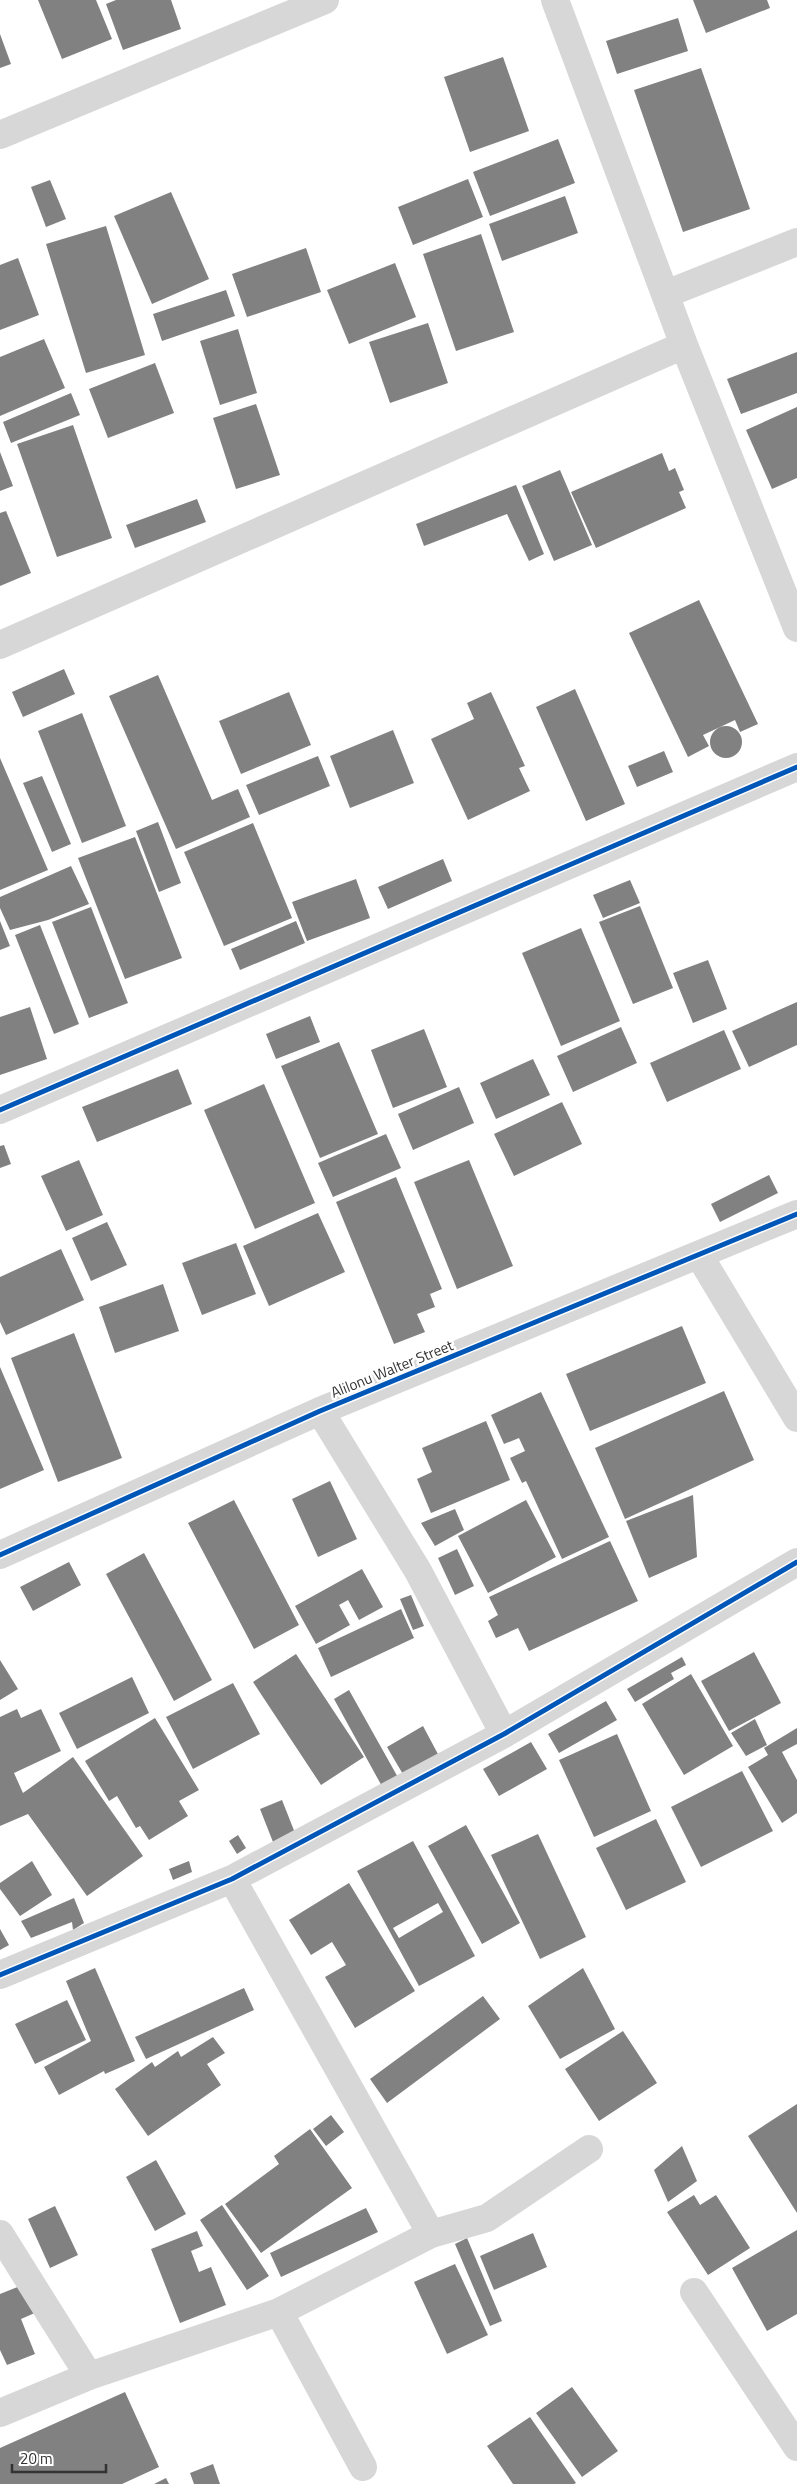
<svg xmlns="http://www.w3.org/2000/svg" width="797" height="2484" viewBox="0 0 797 2484" font-family="'Titillium Web',sans-serif">
	<rect width="100%" height="100%" fill="#fff"/>
	<path fill="#818181" fill-rule="evenodd" d="M38,0H96L112,39L62,59Z
		M116,0H171L181,29L123,50L106,4Z
		M693,0H767L770,8L706,33Z
		M678,18L688,51L617,74L606,41Z
		M0,34L11,64L0,68Z
		M503,57L529,131L470,152L444,77Z
		M701,68L750,209L683,232L634,90Z
		M558,139L575,183L490,216L473,172Z
		M468,179L483,217L413,245L398,207Z
		M50,180L66,219L46,227L31,187Z
		M171,192L209,279L152,304L114,216Z
		M565,196L578,233L502,261L489,224Z
		M106,226L145,355L86,373L46,244Z
		M481,234L514,332L456,351L423,254Z
		M306,248L321,292L247,317L232,274Z
		M18,258L39,315L0,330V265Z
		M395,263L416,317L349,344L327,290Z
		M226,290L235,316L162,341L153,314Z
		M428,323L448,383L390,403L369,342Z
		M238,329L257,393L220,405L200,341Z
		M44,339L65,388L0,416V357Z
		M797,352V393L741,414L727,379Z
		M155,363L174,413L108,438L89,389Z
		M71,393L80,415L11,443L3,422Z
		M256,404L280,475L236,489L213,418Z
		M797,407V478L772,489L746,430Z
		M73,425L112,538L57,557L17,444Z
		M0,452L13,486L0,491Z
		M662,453L669,471L675,468L684,490L679,492L686,508L596,548L571,492Z
		M560,470L592,545L554,561L522,486Z
		M516,485L544,554L529,561L507,514L424,546L416,524Z
		M197,499L206,522L135,548L126,525Z
		M6,511L31,573L0,586V513Z
		M699,600L758,724L740,732L735,720L703,735L709,746L688,757L629,633Z
		M64,669L75,694L23,717L12,692Z
		M158,675L212,800L238,789L250,817L176,849L109,696Z
		M575,689L625,804L586,821L536,707Z
		M289,692L311,745L241,774L219,721Z
		M491,692L525,766L519,768L530,791L468,820L431,739L474,719L467,703Z
		M82,713L126,826L82,843L38,731Z
		M710 742a16 16 0 1 1 32 0a16 16 0 1 1-32 0Z
		M393,730L414,783L350,808L330,756Z
		M664,751L673,772L637,787L628,766Z
		M318,756L330,786L259,815L246,785Z
		M0,758L48,870L0,890Z
		M42,776L71,844L52,852L23,783Z
		M158,822L181,883L159,892L136,831Z
		M253,823L292,918L224,946L184,852Z
		M135,837L182,958L125,979L78,858Z
		M443,859L452,881L388,909L378,887Z
		M71,866L89,904L48,920L10,930L0,908V897Z
		M356,879L370,918L307,941L292,902Z
		M630,880L640,903L603,918L593,895Z
		M640,906L673,988L633,1004L599,922Z
		M91,907L128,1003L89,1018L52,922Z
		M0,921L10,946L0,950Z
		M296,921L305,943L240,970L231,949Z
		M40,925L79,1024L54,1034L15,935Z
		M581,928L620,1021L561,1046L522,953Z
		M708,960L727,1009L693,1023L673,973Z
		M797,1002V1045L749,1067L732,1031Z
		M30,1007L47,1059L0,1075V1017Z
		M310,1016L320,1042L276,1059L266,1034Z
		M621,1027L637,1063L573,1092L557,1056Z
		M424,1029L447,1087L393,1108L371,1050Z
		M724,1030L741,1069L667,1102L650,1063Z
		M339,1042L378,1134L320,1158L281,1066Z
		M533,1059L550,1095L496,1119L480,1083Z
		M178,1069L192,1104L97,1142L82,1107Z
		M264,1084L315,1203L255,1229L204,1110Z
		M459,1087L474,1123L413,1150L398,1114Z
		M562,1102L582,1144L514,1176L494,1134Z
		M386,1134L401,1168L333,1197L318,1163Z
		M4,1145L11,1164L0,1168V1146Z
		M79,1160L103,1215L66,1231L41,1176Z
		M469,1160L513,1266L457,1289L414,1182Z
		M769,1175L778,1193L720,1222L711,1204Z
		M396,1177L442,1289L430,1294L435,1307L417,1314L425,1332L394,1344L336,1202Z
		M318,1213L345,1272L269,1306L243,1246Z
		M107,1222L127,1265L91,1281L72,1238Z
		M236,1243L256,1294L202,1315L182,1263Z
		M61,1249L84,1300L6,1335L0,1322V1277Z
		M163,1284L179,1331L115,1353L99,1307Z
		M682,1326L706,1383L590,1431L566,1374Z
		M74,1333L122,1458L58,1482L11,1358Z
		M0,1367L44,1470L0,1489Z
		M724,1391L754,1460L625,1519L595,1448Z
		M541,1392L609,1537L562,1559L526,1481L522,1483L510,1458L525,1451L519,1438L504,1444L491,1415Z
		M486,1421L510,1480L431,1513L417,1479L432,1472L422,1448Z
		M330,1481L357,1539L318,1557L292,1499Z
		M693,1495L697,1557L649,1578L626,1521Z
		M234,1500L299,1625L254,1649L188,1523Z
		M526,1500L556,1557L488,1593L458,1536Z
		M455,1509L464,1530L435,1546L421,1523Z
		M610,1541L638,1601L529,1651L518,1628L496,1638L488,1621L498,1615L489,1597Z
		M457,1549L474,1586L455,1595L438,1558Z
		M144,1553L212,1680L174,1701L106,1574Z
		M69,1562L81,1585L33,1611L20,1587Z
		M362,1569L383,1607L359,1620L348,1600L339,1605L350,1625L316,1644L295,1606Z
		M411,1595L424,1626L413,1630L400,1599Z
		M401,1609L414,1638L331,1677L318,1648Z
		M754,1652L781,1703L729,1731L701,1681Z
		M296,1654L364,1757L321,1785L253,1682Z
		M682,1657L686,1665L671,1673L674,1679L635,1702L627,1689Z
		M0,1660L18,1689L0,1700Z
		M691,1674L733,1746L684,1775L642,1704Z
		M132,1677L149,1713L77,1749L59,1713Z
		M233,1683L260,1734L193,1769L166,1717Z
		M349,1690L400,1781L384,1790L334,1699Z
		M606,1701L617,1720L559,1753L548,1734Z
		M17,1709L21,1718L41,1709L61,1751L14,1773L23,1793L73,1757L143,1856L87,1896L28,1814L0,1826V1717Z
		M155,1718L199,1790L179,1801L188,1816L149,1840L140,1826L136,1828L117,1796L109,1801L85,1761Z
		M755,1719L767,1745L746,1756L731,1733Z
		M423,1726L439,1756L404,1776L387,1747Z
		M797,1728V1744L782,1752L797,1780V1813L782,1823L748,1767L768,1755L764,1748Z
		M617,1734L651,1811L594,1837L559,1760Z
		M531,1742L547,1769L499,1796L483,1769Z
		M742,1771L773,1831L701,1867L671,1807Z
		M282,1800L295,1833L273,1842L260,1809Z
		M656,1819L686,1882L626,1910L596,1848Z
		M466,1825L520,1923L482,1944L428,1846Z
		M538,1834L586,1937L540,1959L491,1855Z
		M238,1835L246,1848L237,1854L229,1841Z
		M413,1841L475,1956L419,1986L357,1871ZM438,1903L443,1912L399,1938L393,1928Z
		M32,1861L52,1895L20,1916L0,1889V1883Z
		M189,1861L192,1872L173,1880L169,1869Z
		M349,1883L415,1991L355,2028L325,1977L346,1965L332,1942L311,1955L289,1920Z
		M74,1898L84,1923L73,1930L72,1922L31,1938L21,1921Z
		M0,1929L9,1945L0,1950Z
		M95,1968L135,2061L105,2074L104,2071L59,2095L44,2067L91,2041L66,1981Z
		M583,1968L615,2029L560,2059L528,2006Z
		M244,1988L254,2010L146,2059L135,2037Z
		M483,1996L500,2019L387,2103L370,2079Z
		M67,2000L86,2040L35,2064L15,2024Z
		M623,2031L657,2083L599,2121L565,2069Z
		M213,2037L225,2053L207,2064L221,2085L148,2136L115,2089L152,2062L155,2067L178,2051L181,2057Z
		M797,2104V2213L748,2136Z
		M331,2115L344,2132L326,2146L313,2129Z
		M310,2129L352,2188L261,2253L225,2204L279,2164L274,2156Z
		M682,2146L697,2181L668,2202L654,2170Z
		M156,2160L186,2214L155,2231L126,2177Z
		M694,2195L700,2205L716,2195L750,2248L708,2275L667,2212Z
		M222,2205L269,2276L247,2290L200,2220Z
		M55,2206L78,2255L50,2268L28,2219Z
		M366,2208L378,2232L281,2277L270,2253Z
		M797,2230V2314L767,2331L732,2268Z
		M197,2231L203,2246L191,2251L199,2272L211,2267L226,2305L180,2323L151,2249Z
		M533,2233L547,2267L494,2290L480,2256Z
		M467,2238L502,2321L490,2326L455,2244Z
		M455,2264L488,2335L447,2354L414,2282Z
		M25,2284L37,2312L21,2319L35,2354L7,2365L0,2350V2294Z
		M572,2387L618,2451L582,2477L536,2413Z
		M125,2392L159,2467L122,2484H0V2448Z
		M530,2417L576,2483L574,2484H513L487,2446Z
		M213,2464L220,2484H194L190,2473Z
		M166,2478L169,2484H154Z"/>
	<g fill="none" stroke-linecap="round" stroke-linejoin="round">
		<path stroke="#d7d7d7" stroke-width="28" d="M555,0L684,345L797,628
			M0,135L325,0
			M666,294L797,242
			M0,645L684,345
			M0,1110L797,767
			M699,1255L797,1418
			M320,1411L418,1571L504,1734
			M0,1555L320,1411L797,1214
			M232,1879L431,2234
			M0,1975L232,1879L504,1734L797,1562
			M0,2234L89,2376L0,2413
			M694,2292L797,2447
			M279,2312L363,2467
			M89,2376L279,2312L431,2234L487,2218L589,2149"/>
		<g stroke="#fff" stroke-width="8">
			<path id="cycleway" d="M0,1110L797,767
				M0,1555L320,1411L797,1214
				M0,1975L232,1879L504,1734L797,1562"/>
		</g>
		<use href="#cycleway" stroke="#0057b8" stroke-width="5"/>
	</g>
	<g text-anchor="middle" stroke-width="5" stroke-linejoin="round" paint-order="stroke">
		<g font-size="15" fill="#333" stroke="#fff">
			<text transform="translate(392 1369) rotate(-22)" y="5">Alilonu Walter Street</text>
		</g>
	</g>
	<path d="M12 2464v8h94v-8" fill="none" stroke="#333333" stroke-width="2.5"/>
	<text x="20" y="2464" font-size="15" fill="#333333" stroke="#ffffff" stroke-width="4" paint-order="stroke">20 m</text>
</svg>
